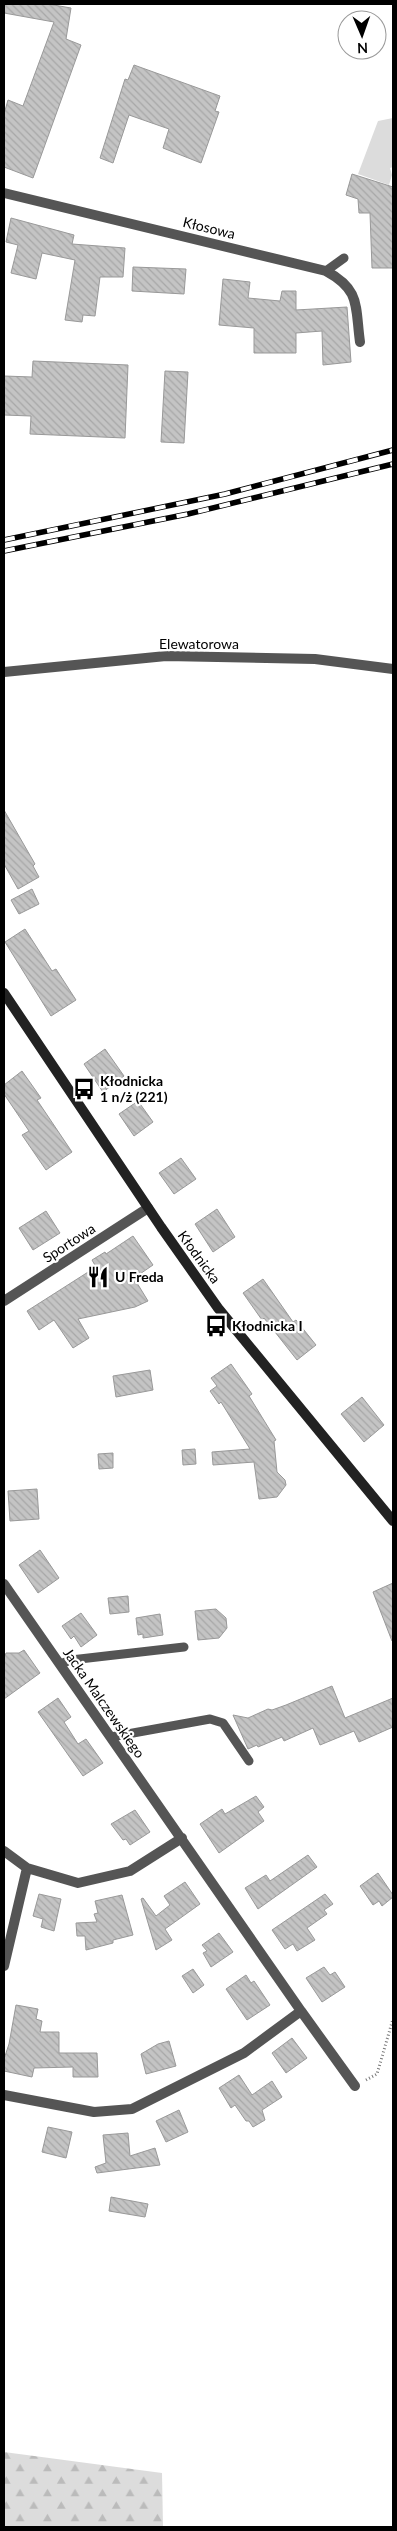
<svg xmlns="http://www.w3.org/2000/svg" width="397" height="2531" viewBox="0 0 397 2531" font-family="Lato,sans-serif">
	<defs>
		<pattern id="forest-firs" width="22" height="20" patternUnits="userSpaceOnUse" patternTransform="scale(1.25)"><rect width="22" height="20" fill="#dcdcdc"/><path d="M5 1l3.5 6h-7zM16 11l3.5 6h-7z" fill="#bbb"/></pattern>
		<pattern id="building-back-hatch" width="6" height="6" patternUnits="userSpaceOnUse" patternTransform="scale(1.25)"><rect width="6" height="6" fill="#c4c4c4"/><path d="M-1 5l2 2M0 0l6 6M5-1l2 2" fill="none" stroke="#a7a7a7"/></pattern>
	</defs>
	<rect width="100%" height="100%" fill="#fff"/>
	<path fill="#dcdcdc" d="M393,118V167L390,168L392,175L389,185L358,174L378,121Z"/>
	<path fill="url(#forest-firs)" d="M4,2452L162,2473L163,2527H4Z"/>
	<path fill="url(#building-back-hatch)" stroke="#999" d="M4,4H48L71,8L66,39L81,45L33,178L4,167V114L8,100L23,106L54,22L4,13Z
		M134,65L220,96L215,111L219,112L201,163L163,148L169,129L129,115L113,163L100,158L125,79L128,80Z
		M352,174L393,187V268H372L370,213H359L358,199L346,195Z
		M11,218L74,235L72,244L125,248L123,277H100L95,316L83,315L82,322L65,320L75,260L42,253L36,279L11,273L18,245L6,242Z
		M133,267L186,269L184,294L132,291Z
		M223,279L250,282L248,298L280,301L282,291H296V310L347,307L351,362L323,365L322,331L296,333V353H254V328L219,325Z
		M33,361L128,365L125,438L30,434L31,416L4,415V376L32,377Z
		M165,371L188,372L184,443L161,442Z
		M4,810L35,864L33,866L39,877L18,889L4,864Z
		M32,889L39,904L19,914L11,900Z
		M25,929L52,971L56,969L76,1000L51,1016L5,942Z
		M105,1049L124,1076L103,1092L84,1064Z
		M22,1071L41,1098L37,1100L72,1152L46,1170L22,1135L29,1131L4,1094V1085Z
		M138,1101L153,1122L134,1136L119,1114Z
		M181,1158L196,1179L174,1194L159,1173Z
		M217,1209L235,1237L213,1252L195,1224Z
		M46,1211L60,1233L33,1250L19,1228Z
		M133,1236L153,1265L134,1278L148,1301L135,1307L78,1319L89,1338L73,1348L54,1320L39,1330L27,1311L96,1267L92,1260L105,1252L106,1254Z
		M263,1279L293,1322L296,1320L316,1345L297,1360L264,1318L262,1320L243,1293Z
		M231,1364L252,1394L249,1396L276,1440L274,1441L277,1472L285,1480L286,1485L277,1497L259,1499L254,1462L213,1465L212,1452L250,1449L221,1402L219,1404L210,1391L217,1386L211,1378Z
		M150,1370L153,1390L116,1397L113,1376Z
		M362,1397L384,1425L364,1442L341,1414Z
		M195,1449L196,1464L183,1465L182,1450Z
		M113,1453V1468L99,1469L98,1454Z
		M37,1489L39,1519L10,1521L8,1491Z
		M40,1550L59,1578L38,1593L19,1565Z
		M393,1583V1641H392L373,1592Z
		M128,1596L129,1612L110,1614L108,1598Z
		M216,1609L226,1618L227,1628L219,1638L198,1640L195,1611Z
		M81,1613L97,1635L81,1647L74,1636L71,1639L62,1626Z
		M160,1614L163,1635L143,1638V1634L138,1635L136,1618Z
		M24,1650L40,1673L4,1699V1658L6,1653H19Z
		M332,1686L345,1718L393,1698V1727L359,1742L354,1731L320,1745L313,1728L284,1741L282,1737L258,1747L257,1745L248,1749L233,1715L248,1718L268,1709L272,1710L286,1705Z
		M58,1698L71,1717L64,1722L78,1744L86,1739L103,1763L83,1776L38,1712Z
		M256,1796L264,1807L258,1812L264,1821L219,1853L200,1824L222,1809L225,1814Z
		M135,1810L150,1832L130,1845L126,1839L123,1840L111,1824Z
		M308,1855L317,1867L258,1909L245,1888L266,1875L270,1881Z
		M378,1873L393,1895V1897L382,1906L379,1901L373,1905L360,1886Z
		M185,1882L200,1904L165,1929L172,1940L156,1950L141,1899L143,1898L156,1916L170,1905L164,1896Z
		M39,1894L61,1899L54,1931L41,1927L43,1919L33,1916Z
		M325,1894L333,1904L324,1910L327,1914L307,1928L315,1940L297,1951L293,1944L285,1949L272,1930Z
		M122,1895L133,1935L113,1940V1943L86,1950L85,1936H77L76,1923L97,1922L94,1914L98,1913L95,1901Z
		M219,1933L233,1952L211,1967L203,1953L207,1951L202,1945Z
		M324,1967L330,1975L335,1972L345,1987L322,2002L306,1978Z
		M193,1969L204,1985L193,1993L182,1976Z
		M246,1975L251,1983L254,1981L270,2005L247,2020L226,1989Z
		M16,2005L38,2009L36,2019L42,2021L40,2032H59V2053H97L98,2077H73V2067L34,2068L32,2077L4,2071V2059L9,2044Z
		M292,2038L307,2058L286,2073L272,2053Z
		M169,2041L176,2066L146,2074L141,2054L158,2044Z
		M239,2075L252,2095L272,2081L282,2097L262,2110L265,2120L253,2127L249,2121H246L235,2105L231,2108L219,2088Z
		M179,2110L188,2132L166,2142L156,2121Z
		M48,2127L72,2132L66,2158L42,2152Z
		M128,2133L130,2156L155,2148L160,2165L97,2173L95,2167L106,2163L103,2135Z
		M111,2197L148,2204L145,2217L109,2211Z"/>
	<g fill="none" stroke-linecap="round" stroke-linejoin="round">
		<path stroke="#777" stroke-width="3" stroke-dasharray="1 2.5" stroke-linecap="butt" d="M366,2080L377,2074L393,2019"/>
		<path stroke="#555" stroke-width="9" d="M326,271L344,258
			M60,1664L71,1660L184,1647
			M111,1737L210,1719L223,1723L249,1761"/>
		<path stroke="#555" stroke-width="10" d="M4,193L326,271C361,290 355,306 360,342
			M4,672L166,656L315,659L393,669
			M4,1301L148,1208
			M4,1584L301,2011L244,2053L132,2109L94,2112L4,2095
			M4,1851L27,1868L78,1883L130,1871L182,1838
			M4,1966L27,1868
			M301,2011L355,2086"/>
		<path stroke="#222" stroke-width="10" d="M4,993L161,1227L218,1308L393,1521"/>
		<g stroke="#000" stroke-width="5.5">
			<path id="rail" d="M4,540L225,494L393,450
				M4,551L188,514L393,464"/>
		</g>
		<use href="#rail" stroke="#fff" stroke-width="4" stroke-dasharray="11" stroke-linecap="butt"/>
	</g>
	<defs>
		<g id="bus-bare" transform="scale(1.725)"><path d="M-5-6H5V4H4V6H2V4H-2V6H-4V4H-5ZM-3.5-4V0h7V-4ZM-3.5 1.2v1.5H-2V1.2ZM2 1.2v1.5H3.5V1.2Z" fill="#000" stroke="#fff" stroke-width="2.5" paint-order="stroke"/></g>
		<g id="restaurant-bare" transform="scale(1.725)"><path d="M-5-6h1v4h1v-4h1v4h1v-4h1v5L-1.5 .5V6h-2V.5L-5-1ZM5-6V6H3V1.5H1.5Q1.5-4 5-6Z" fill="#000" stroke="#fff" stroke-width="2.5" paint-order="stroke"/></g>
	</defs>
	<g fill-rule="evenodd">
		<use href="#bus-bare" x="84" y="1089"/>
		<use href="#restaurant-bare" x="98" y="1277"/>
		<use href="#bus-bare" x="216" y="1326"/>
	</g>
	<g text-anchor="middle" stroke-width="4.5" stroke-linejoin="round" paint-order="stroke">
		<g font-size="14" fill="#000" stroke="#fff">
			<text transform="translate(209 228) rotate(14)" y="5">Kłosowa</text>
			<text x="199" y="649">Elewatorowa</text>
			<text transform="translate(69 1243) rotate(-33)" y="5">Sportowa</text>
			<text transform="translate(199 1257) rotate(54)" y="5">Kłodnicka</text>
			<text transform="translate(104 1703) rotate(55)" y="5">Jacka Malczewskiego</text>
		</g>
		<g font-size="14" font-weight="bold" fill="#000" stroke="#fff" text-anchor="start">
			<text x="100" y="1086">Kłodnicka<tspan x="100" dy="16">1 n/ż (221)</tspan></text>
			<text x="115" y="1282">U Freda</text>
			<text x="232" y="1331">Kłodnicka I</text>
		</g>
	</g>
	<rect width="397" height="2531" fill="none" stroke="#000000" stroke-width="10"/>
	<g transform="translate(362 35) rotate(178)"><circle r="24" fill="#ffffff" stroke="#999999"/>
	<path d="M0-4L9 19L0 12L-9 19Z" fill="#000000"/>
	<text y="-8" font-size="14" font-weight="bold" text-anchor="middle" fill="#000000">N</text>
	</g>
</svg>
